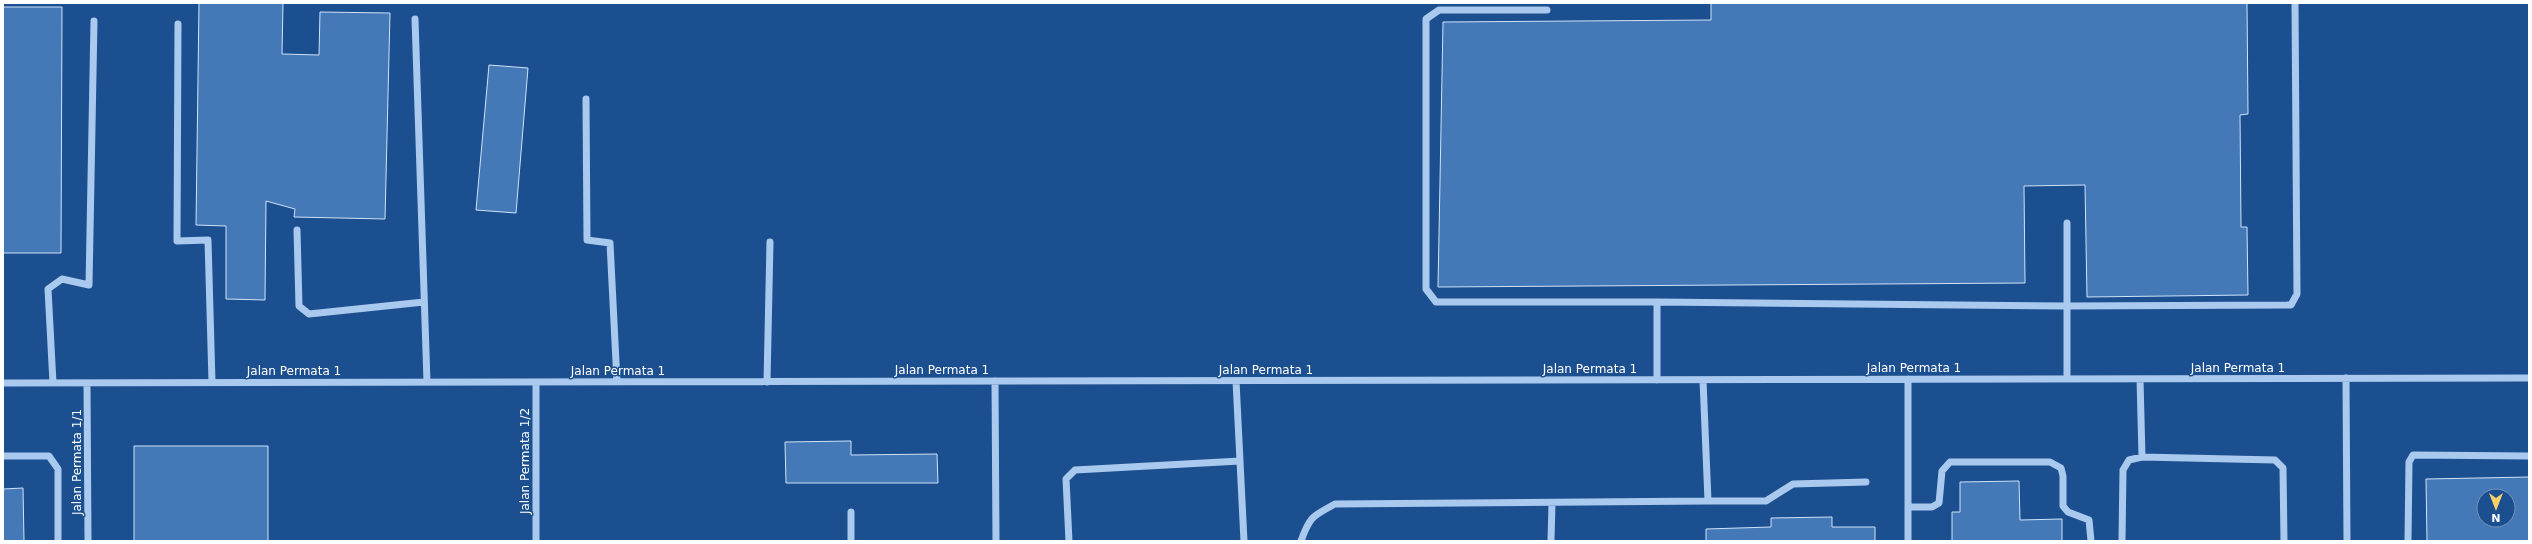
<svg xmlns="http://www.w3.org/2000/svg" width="2532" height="544" viewBox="0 0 2532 544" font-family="'DejaVu Sans',sans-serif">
	<rect width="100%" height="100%" fill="#1b4f8f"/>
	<path fill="#4478b7" stroke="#cfe3fa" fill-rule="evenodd" d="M199,3H283L282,54L319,55L320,12L390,13L385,219L294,217L295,209L266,201L265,300L226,299V226L196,225Z
		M1711,3H2247L2248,114L2240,115L2241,227H2247L2248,295L2087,297L2085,185L2024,186L2025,283L1438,287L1443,22L1711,20Z
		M3,7H62L61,253H3Z
		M489,65L528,68L516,213L476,210Z
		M851,441V455L937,454L938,483H786L785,442Z
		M134,446H268V541H134Z
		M2529,477V541H2427L2426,479ZM2484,496H2508V520H2484Z
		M2019,481L2020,520L2062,519V541H1952V512H1960V482Z
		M23,488L24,541H3V489Z
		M1832,517V527H1875V541H1706V529L1771,527V518Z"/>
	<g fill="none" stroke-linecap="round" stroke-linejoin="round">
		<path stroke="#a9c9ee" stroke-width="7" d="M1547,10H1439L1426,19V289L1436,302H1657V380
			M415,19L427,382
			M178,24L177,241L208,240L212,382
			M586,99L587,240L610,243L617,382
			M2067,223V379
			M297,230L299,306L309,314L424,302
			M1657,302L2067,306L2291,305L2297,294L2295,3
			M2346,378L2347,541
			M2140,379L2142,457
			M995,381L996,541
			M1236,381L1244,541
			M536,382V541
			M767,382L770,242
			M3,383L2529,378
			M53,383L48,289L62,279L89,285L94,21
			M87,383L88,541
			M3,456H49L58,469V541
			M1708,501H1766L1793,484L1866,482
			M1908,507H1932L1939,503L1942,471L1950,462H2050L2061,468L2063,476V506L2068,512L2089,520L2091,541
			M851,512V541
			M1069,541L1066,479L1075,470L1240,461
			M1301,541C1310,516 1313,516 1335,504L1708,501L1703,380
			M1551,541L1552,503
			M1908,541V379
			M2122,541L2123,470L2129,460L2142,457L2275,460L2283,468L2284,541
			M2408,541L2409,462L2413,455L2529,456"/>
	</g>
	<g text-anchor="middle" stroke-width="3" stroke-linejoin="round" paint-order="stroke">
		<g font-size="12" fill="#fff" stroke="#1b4f8f">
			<text x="1914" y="372">Jalan Permata 1</text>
			<text x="2238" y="372">Jalan Permata 1</text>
			<text x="1590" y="373">Jalan Permata 1</text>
			<text x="942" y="374">Jalan Permata 1</text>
			<text x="1266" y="374">Jalan Permata 1</text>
			<text x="294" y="375">Jalan Permata 1</text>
			<text x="618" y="375">Jalan Permata 1</text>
			<text transform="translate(525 461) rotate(-90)" y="4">Jalan Permata 1/2</text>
			<text transform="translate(77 462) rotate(-90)" y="4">Jalan Permata 1/1</text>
		</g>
	</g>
	<rect width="2532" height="544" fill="none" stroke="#ffffff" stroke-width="8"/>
	<g transform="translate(2496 508) rotate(180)"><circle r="19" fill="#1b4f8f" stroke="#7695bc"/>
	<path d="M0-3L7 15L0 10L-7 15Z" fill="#ffd166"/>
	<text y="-6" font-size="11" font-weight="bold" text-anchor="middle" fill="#ffffff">N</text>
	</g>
</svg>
